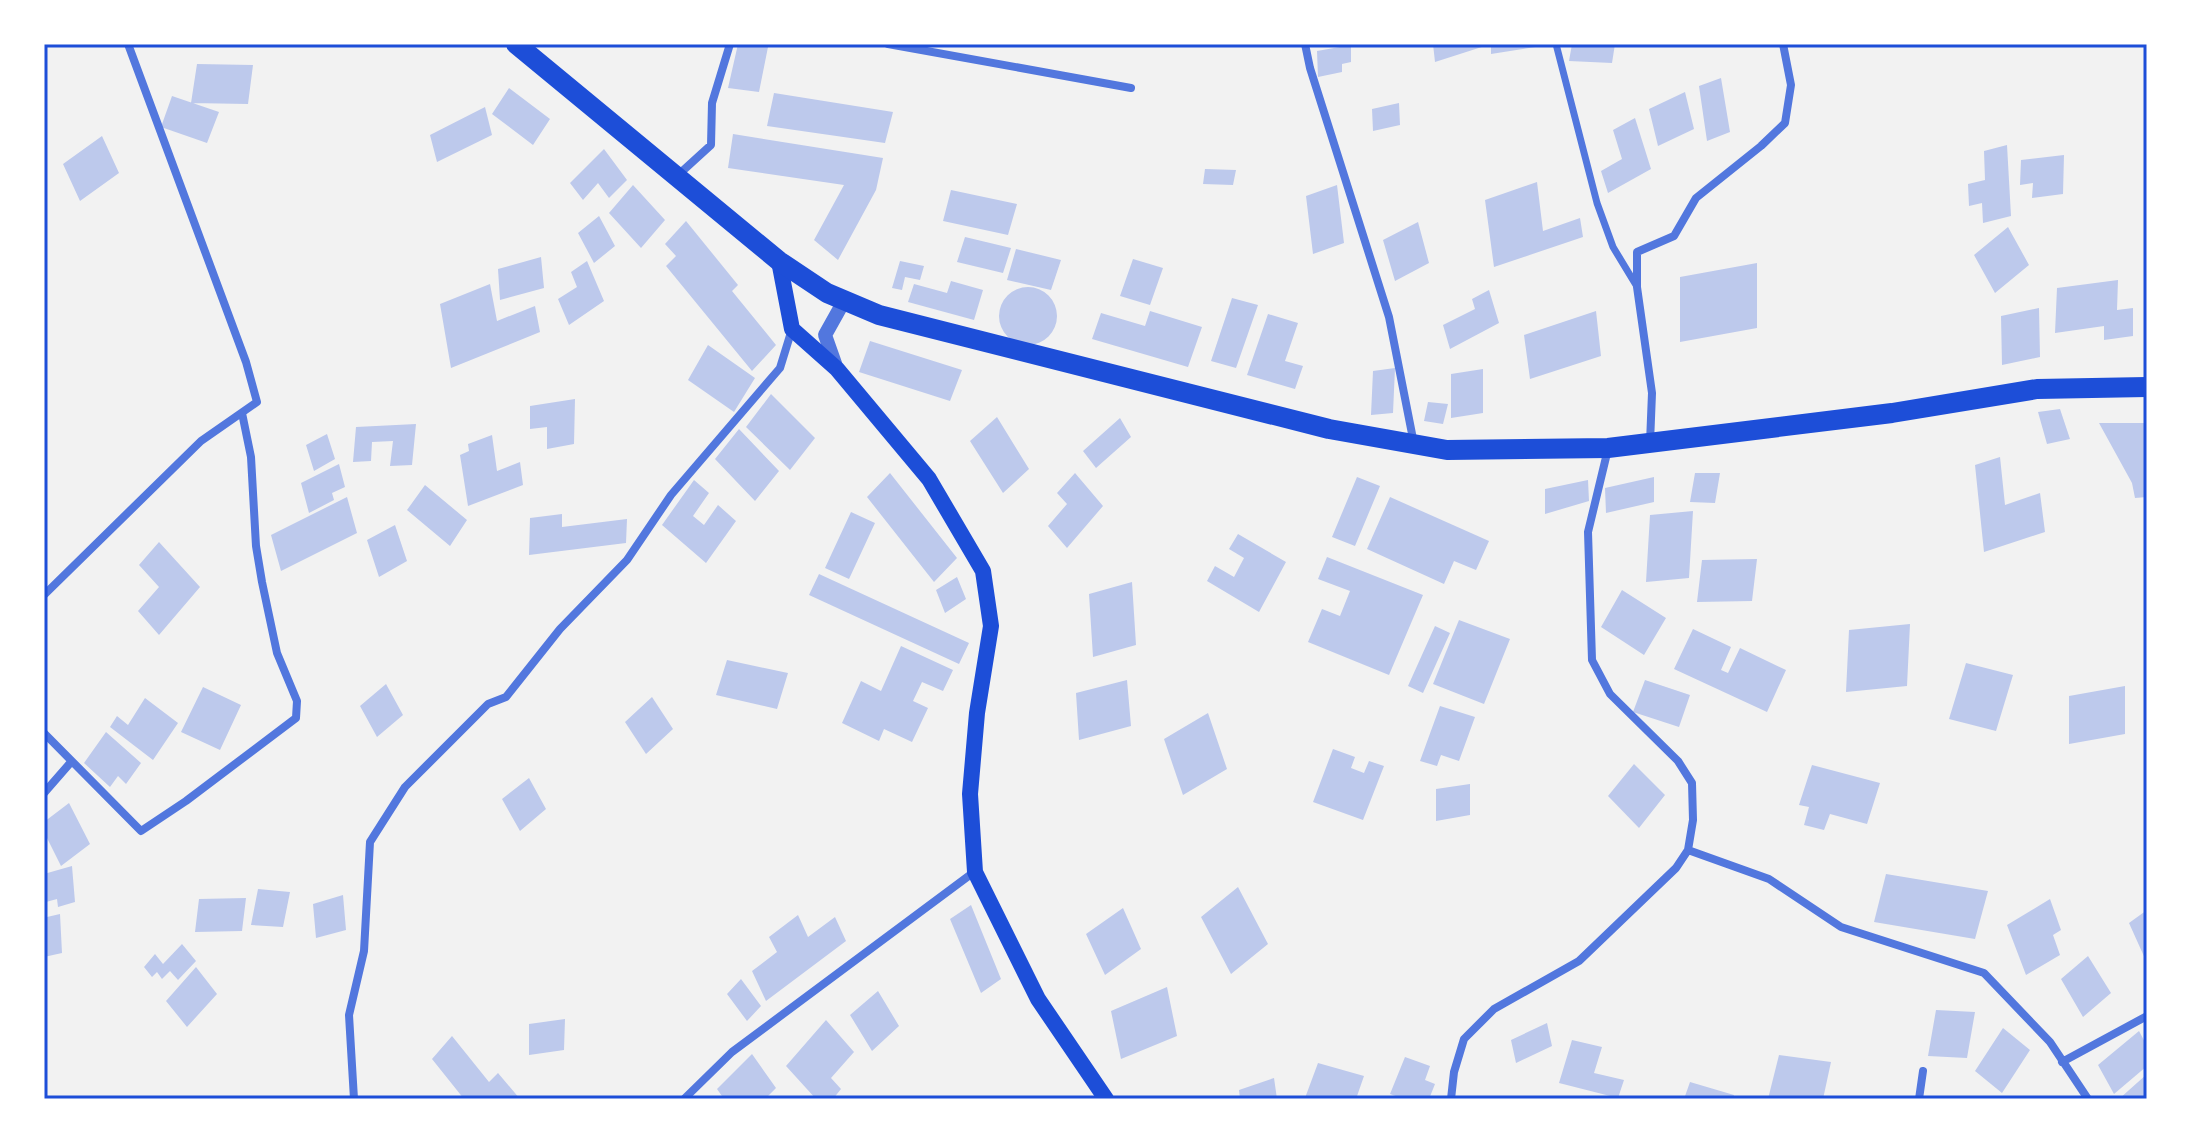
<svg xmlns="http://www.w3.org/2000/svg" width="2191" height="1143" viewBox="0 0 2191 1143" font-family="'Fira Sans',sans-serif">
	<rect width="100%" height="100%" fill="#f2f2f2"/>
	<path fill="#bdc9ec" d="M738,44L768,47L759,92L728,88Z
		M1433,44H1488V45L1435,62Z
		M1491,44H1542V46L1491,54Z
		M1572,44H1615L1612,63L1569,61Z
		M1351,45V62L1342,64V72L1318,77L1317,51Z
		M197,64L253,65L248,104L191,103Z
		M1721,78L1730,132L1707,141L1699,86Z
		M509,88L550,119L533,145L492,114Z
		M1685,92L1694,129L1658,146L1649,109Z
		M774,93L893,112L885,143L767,126Z
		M172,96L219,112L207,143L161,127Z
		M1399,103L1400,125L1373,131L1372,109Z
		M485,107L492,135L437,162L430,135Z
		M1635,118L1651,169L1608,193L1601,171L1622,159L1613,130Z
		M733,134L883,158L876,190L838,260L814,240L844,185L728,168Z
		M102,136L119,173L80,201L63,164Z
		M2007,145L2011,216L1983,223L1982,203L1969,206L1968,184L1985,180L1984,151Z
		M604,149L627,180L609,198L598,183L583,200L570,183Z
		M2064,155L2063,194L2032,198L2033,183L2020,185L2021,160Z
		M1205,169L1236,170L1233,185L1203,184Z
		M1537,182L1543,231L1580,218L1583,237L1494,267L1485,200Z
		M633,185L665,220L641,248L609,213Z
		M1337,185L1344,243L1313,254L1306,196Z
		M951,190L1017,204L1008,235L943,221Z
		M599,216L615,246L594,263L578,233Z
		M686,221L738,285L732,291L776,345L752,371L666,266L676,256L665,244Z
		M1418,222L1429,263L1395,281L1383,240Z
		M2008,227L2029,265L1995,293L1974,255Z
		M965,237L1011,248L1003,273L957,262Z
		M1016,249L1061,260L1051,290L1007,280Z
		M541,257L544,288L500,300L498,269Z
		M1133,259L1163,268L1150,305L1120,296Z
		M587,261L604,301L569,325L558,299L577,287L571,272Z
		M900,261L924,266L920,280L905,277L902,290L892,288Z
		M1757,263V328L1680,342V277Z
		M2118,280L2117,310L2133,308V336L2104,340V326L2055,333L2057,288Z
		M951,281L983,290L974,320L908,302L914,284L947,293Z
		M490,284L497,321L535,306L540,332L451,368L440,304Z
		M999 316a29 29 0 1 1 58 0a29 29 0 1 1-58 0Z
		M1489,290L1499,323L1450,349L1443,325L1475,309L1472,299Z
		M1232,298L1258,305L1236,368L1211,361Z
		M2039,308L2040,357L2002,365L2001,316Z
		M1150,311L1202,327L1188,367L1092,339L1101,313L1145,326Z
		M1596,311L1601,356L1530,379L1524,335Z
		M1268,314L1298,323L1285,361L1303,366L1295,389L1247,375Z
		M870,341L962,370L950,401L859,372Z
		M708,345L755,378L734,412L688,380Z
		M1395,368L1393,413L1371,415L1373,371Z
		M1483,369V413L1451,418V374Z
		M771,394L815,438L790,470L746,427Z
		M575,399L574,444L547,449V427L530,429V406Z
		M1428,402L1448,404L1443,424L1424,421Z
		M2060,409L2070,439L2047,444L2038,412Z
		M997,417L1029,469L1003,493L970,441Z
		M1120,418L1131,437L1096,468L1083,451Z
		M2099,423H2147V497L2135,498L2132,483Z
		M416,424L412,465L390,466L393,441L372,442L371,461L353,462L356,427Z
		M739,429L779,471L755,501L715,459Z
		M327,434L335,459L314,471L306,445Z
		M492,435L497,471L520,462L523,485L468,506L460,455L469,451L468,444Z
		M2000,457L2005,505L2040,493L2045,532L1984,552L1975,465Z
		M339,464L345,487L332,493L334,500L309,513L301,483Z
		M890,473L957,558L934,582L867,497Z
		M1075,473L1103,506L1067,548L1048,526L1067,504L1057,493Z
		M1695,473H1720L1715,503L1690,502Z
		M1357,477L1380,486L1355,546L1332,537Z
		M1654,477V502L1606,513L1605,488Z
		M694,480L709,493L693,516L704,525L718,505L736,521L706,563L662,525Z
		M1588,480L1589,501L1545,514V489Z
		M425,485L467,520L450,546L407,510Z
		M347,497L357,533L281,571L271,535Z
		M1390,497L1489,541L1476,570L1454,561L1444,584L1367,549Z
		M1693,511L1689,578L1646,582L1650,515Z
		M851,512L875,523L849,579L825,568Z
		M562,514V527L627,519L626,543L529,555L530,518Z
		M395,525L407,561L379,577L367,540Z
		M1238,534L1286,562L1259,612L1207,581L1215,566L1234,577L1244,558L1229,549Z
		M159,542L200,587L159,635L138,611L159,587L139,565Z
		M1327,557L1423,595L1389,675L1308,642L1322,609L1340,616L1350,591L1318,579Z
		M1757,559L1752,601L1697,602L1702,560Z
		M819,574L969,643L959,664L809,595Z
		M957,577L966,599L945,613L936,590Z
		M1132,582L1136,645L1093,657L1089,594Z
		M1622,590L1666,618L1644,655L1601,627Z
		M1459,620L1510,639L1484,704L1433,684Z
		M1910,624L1907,686L1846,692L1849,630Z
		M1435,626L1450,633L1423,693L1408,686Z
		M1693,629L1731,647L1721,670L1728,673L1740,648L1786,670L1767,712L1674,669Z
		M901,646L953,670L943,691L922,682L913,701L928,708L912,742L884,729L879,741L842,723L861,681L881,691Z
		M727,660L788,673L777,709L716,695Z
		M1966,663L2013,675L1996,731L1949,719Z
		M1127,680L1131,726L1079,740L1076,693Z
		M1645,680L1690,695L1679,727L1633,712Z
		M386,684L403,715L377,737L360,706Z
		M2125,686V734L2069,744V696Z
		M203,687L241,705L220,750L181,732Z
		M652,697L673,729L646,754L625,722Z
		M145,698L178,723L153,760L110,727L117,716L128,725Z
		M1440,706L1475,717L1459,761L1441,755L1437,766L1420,761Z
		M1208,713L1227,769L1183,795L1164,739Z
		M106,732L141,763L126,784L118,776L110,787L84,763Z
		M1333,749L1355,757L1351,768L1364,773L1369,761L1384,766L1363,820L1313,802Z
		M1634,764L1665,795L1639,828L1608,796Z
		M1812,765L1880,783L1867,824L1830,814L1824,830L1804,825L1809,807L1799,805Z
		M529,778L546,809L520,831L502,799Z
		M1470,784V815L1436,821V789Z
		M69,803L90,844L61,866L44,832V822Z
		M72,866L75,902L58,907L57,899L46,902L44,874Z
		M1886,874L1988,891L1975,939L1874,922Z
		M1238,887L1268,944L1231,974L1201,917Z
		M258,889L290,892L283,927L251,925Z
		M343,895L346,930L316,938L313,904Z
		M246,898L242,931L195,932L199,899Z
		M2050,899L2061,930L2053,935L2060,955L2026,975L2007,925Z
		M971,905L1001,979L981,993L950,919Z
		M47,907V917L60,914L62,953L44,957V908Z
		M1123,908L1141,949L1105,975L1086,934Z
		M2147,910V963L2129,923Z
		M798,915L808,937L835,917L846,941L766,1001L752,971L777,952L769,937Z
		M182,944L196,961L178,980L170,971L162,979L157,972L152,977L144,967L155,954L163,964Z
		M2088,956L2111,993L2083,1017L2061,979Z
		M196,967L217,994L187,1027L166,1001Z
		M741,979L761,1006L747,1021L727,994Z
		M1167,987L1177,1036L1121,1059L1111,1011Z
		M878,991L899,1026L872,1051L850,1015Z
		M1936,1010L1975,1012L1967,1058L1928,1056Z
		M565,1019L564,1050L529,1055V1024Z
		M826,1020L854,1052L831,1078L841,1089L833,1099H816L786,1066Z
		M1547,1023L1552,1046L1516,1063L1511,1040Z
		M2003,1028L2030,1050L2002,1093L1975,1071Z
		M2139,1031L2147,1046V1066L2114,1094L2098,1065Z
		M452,1036L489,1082L498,1073L520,1099H464L432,1059Z
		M1572,1040L1602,1047L1594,1073L1624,1080L1618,1098L1559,1083Z
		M752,1054L776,1088L765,1099H724L717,1089Z
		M1779,1055L1831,1062L1823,1099H1768Z
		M1405,1057L1430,1066L1425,1080L1435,1084L1429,1099H1404L1390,1094Z
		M1318,1063L1364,1076L1356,1099L1305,1098Z
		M2147,1074V1099H2119Z
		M1274,1078L1277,1099H1240L1239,1090Z
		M1690,1082L1734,1095L1733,1099H1684Z"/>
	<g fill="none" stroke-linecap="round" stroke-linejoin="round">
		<path stroke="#5277de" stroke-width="7" d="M1556,44L1597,203L1613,247L1636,285"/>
		<path stroke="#5277de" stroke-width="8" d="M888,44L1131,88
			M1305,44L1310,68L1389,317L1414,444
			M677,176L711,145L712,103L730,44
			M1650,443L1652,393L1637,287V252L1674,236L1696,198L1761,146L1785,123L1791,85L1783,44
			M44,595L201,441L257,402L246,362L128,44
			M44,733L141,831L186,801L296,718L297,701L277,653L262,582L256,546L251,457L242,413
			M44,793L71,762
			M1688,850L1769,879L1841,927L1984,973L2050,1042L2088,1099
			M2062,1062L2147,1016
			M354,1099L349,1015L364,951L370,842L405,787L488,704L506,697L560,629L627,560L671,495L780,368L792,329
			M684,1099L732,1052L974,872
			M1451,1099L1454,1072L1464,1039L1494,1009L1579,961L1676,868L1688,850L1693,820L1692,783L1678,761L1610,694L1592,660L1588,532L1608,449
			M1919,1099L1923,1071"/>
		<path stroke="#5277de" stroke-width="14" d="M837,369L825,335L844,301"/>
		<path stroke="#1d4ed8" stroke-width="16" d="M779,261L792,329L837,369L929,479L983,571L991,626L977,713L970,794L975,872L1038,999L1106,1099"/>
		<path stroke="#1d4ed8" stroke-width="20" d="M516,44L779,261L827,293L879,315L1329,429L1447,450L1608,448L1892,413L2037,389L2147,387"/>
	</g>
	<rect width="2191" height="1143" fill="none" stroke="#ffffff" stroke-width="92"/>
	<rect x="46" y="46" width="2099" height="1051" fill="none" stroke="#1d4ed8" stroke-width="3"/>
</svg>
